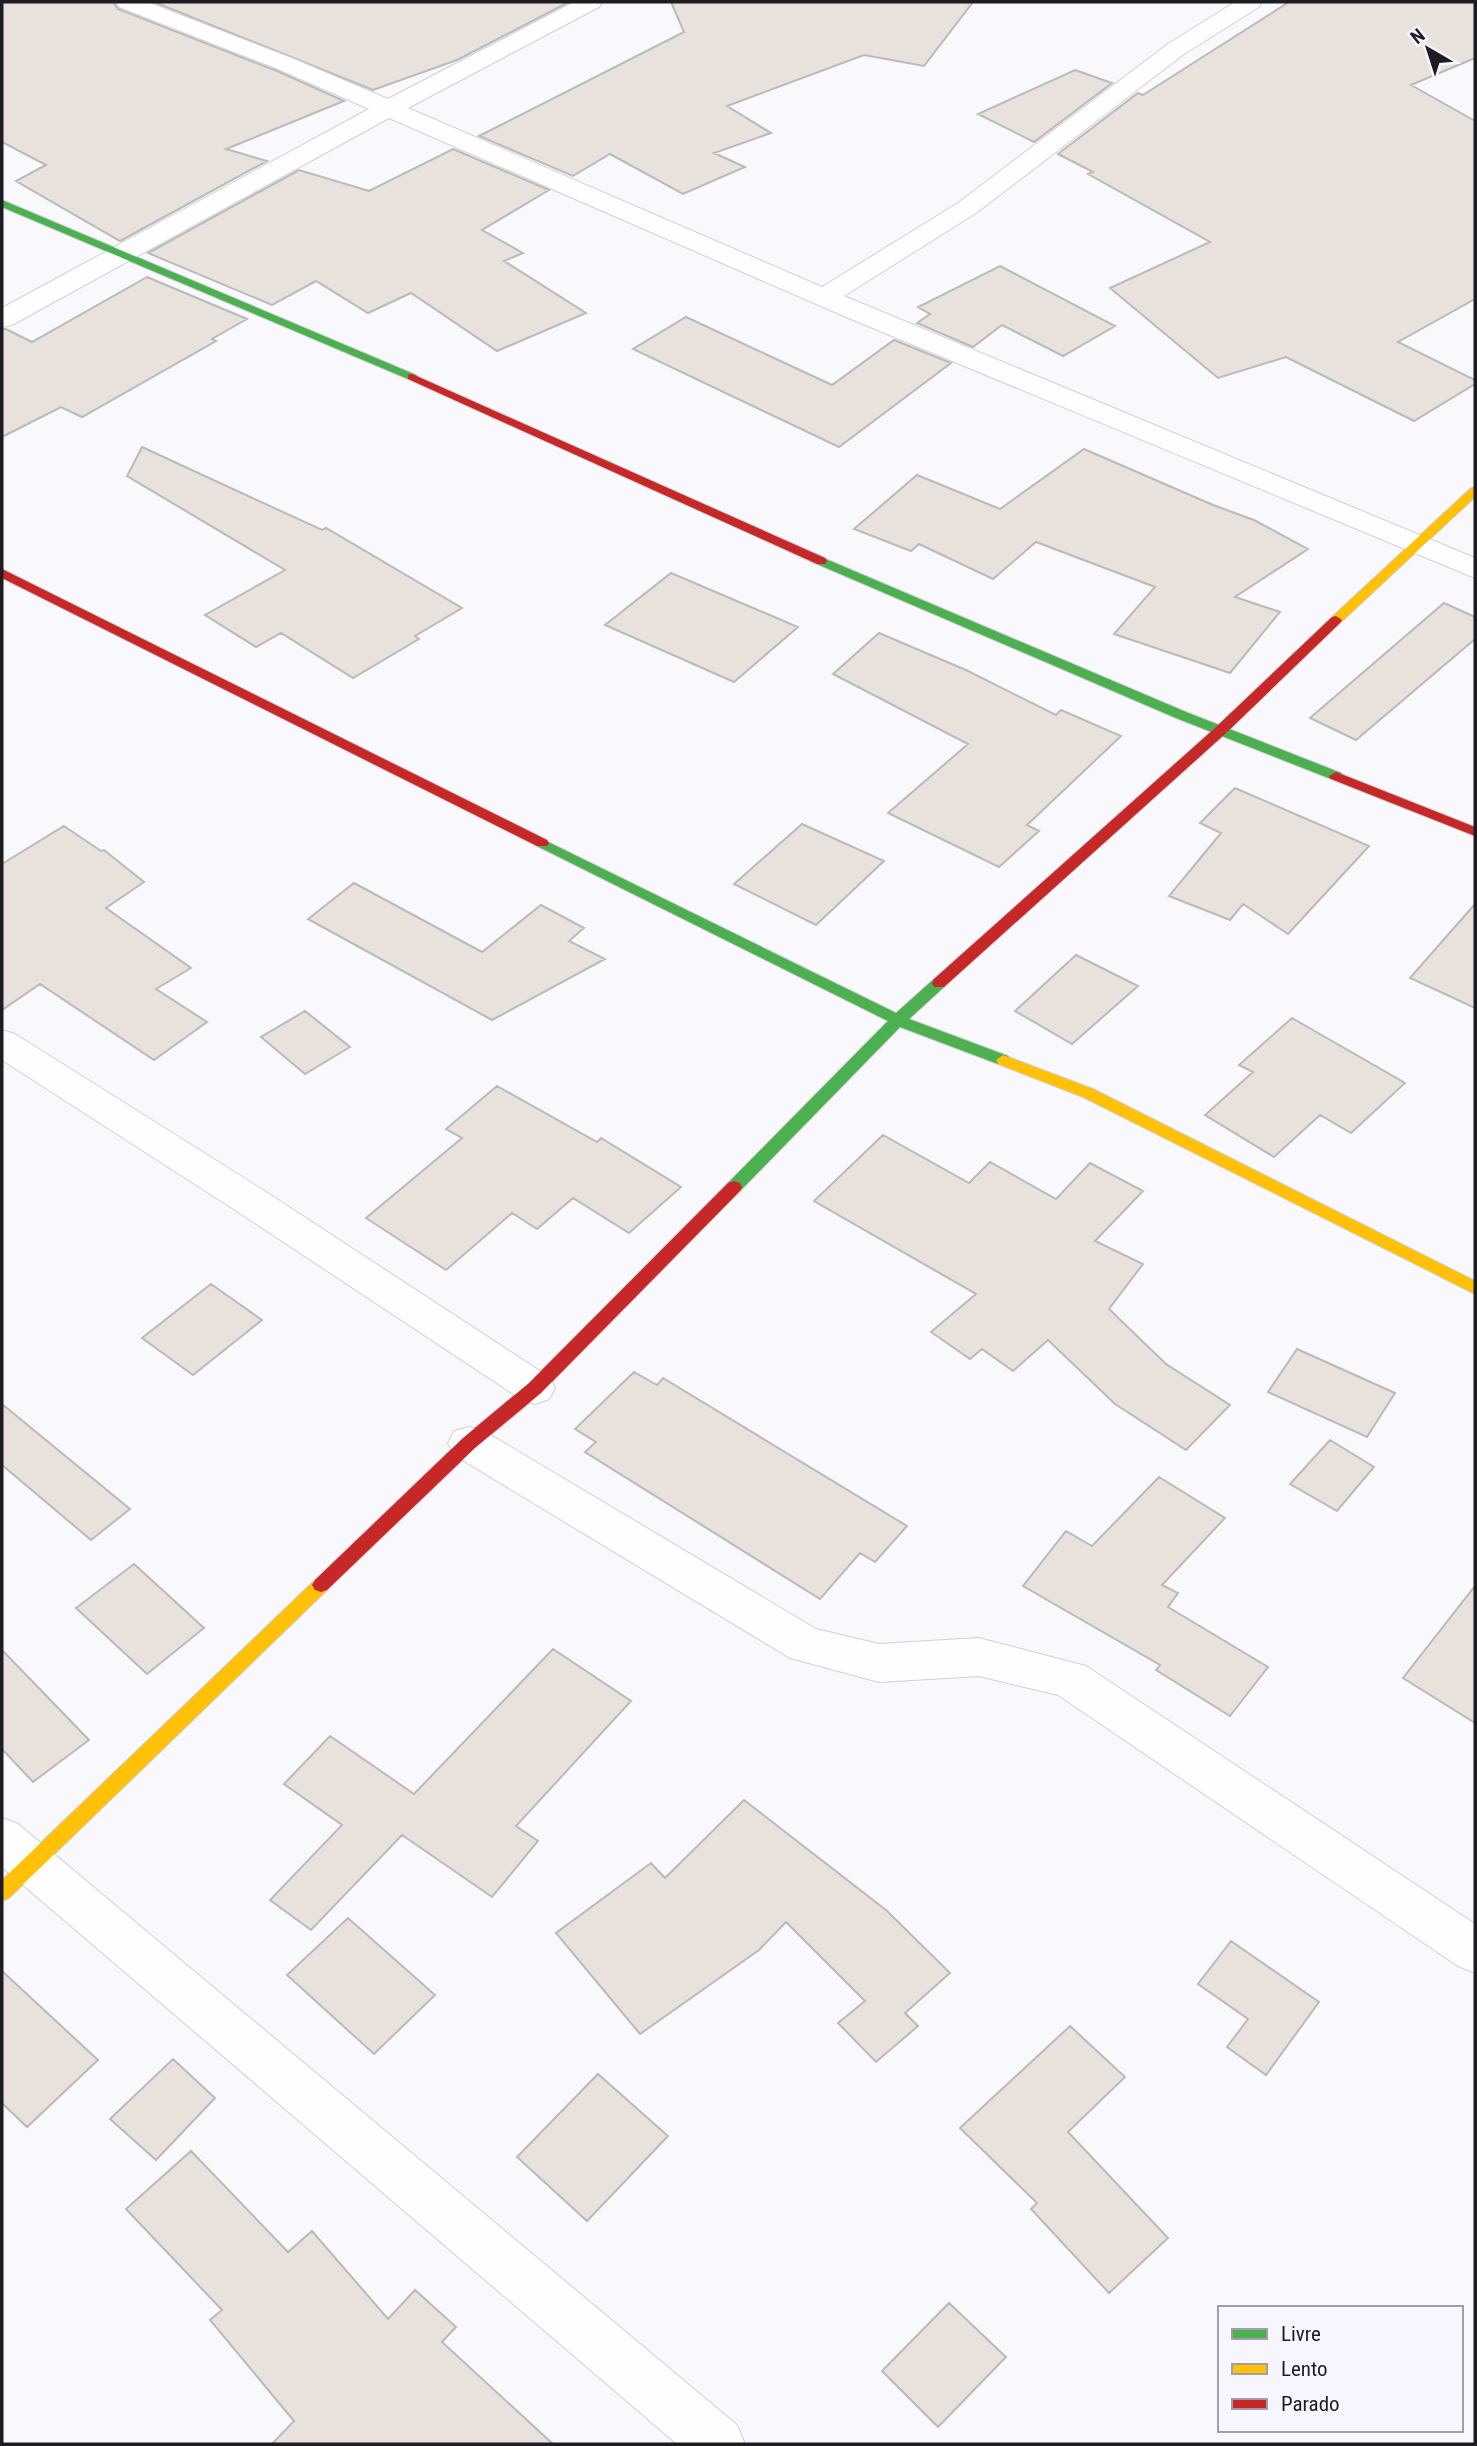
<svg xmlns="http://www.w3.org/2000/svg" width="1477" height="2446" viewBox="0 0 1477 2446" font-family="'Roboto Condensed',sans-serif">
	<rect width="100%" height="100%" fill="#f8f8fd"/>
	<path fill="#e9e1dc" stroke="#bcb9b9" stroke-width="2" d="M2,2H113L118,9L277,71L344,101L226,149L267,161L120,241L16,181L46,165L2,142Z
		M154,2H569L457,60L373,90Z
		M671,2H973L924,66L864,55L727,106L771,133L714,153L745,167L683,194L610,154L573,176L479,136L684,32Z
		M1289,2H1475V58L1411,85L1475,121V299L1398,342L1475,380V384L1414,421L1286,357L1218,378L1110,288L1210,242L1088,174L1093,172L1058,154L1138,93L1143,95Z
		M1075,70L1112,83L1034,142L978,114Z
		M453,149L549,190L482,230L523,253L504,261L586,313L497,351L411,293L368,313L316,281L272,305L148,253L299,170L369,191Z
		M1000,266L1115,326L1063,356L1002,325L973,347L917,323L930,314L918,307Z
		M147,277L247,319L212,339L216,341L82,417L61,407L2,437V329H6L32,342Z
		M686,317L832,385L894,340L951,363L839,447L633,349Z
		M142,447L322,530L326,528L462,608L415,636L419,639L353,678L281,633L256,647L205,615L285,570L127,476Z
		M1084,449L1213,505L1254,520L1308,549L1235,597L1280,612L1230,673L1114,634L1155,587L1036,542L993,579L919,544L911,551L854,529L917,475L1000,509Z
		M671,573L798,627L734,682L605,625Z
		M1444,603L1475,617V639L1356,740L1310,718Z
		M879,633L966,670L1056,715L1061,710L1121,736L1027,825L1039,831L999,867L888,813L968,744L833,674Z
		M1235,788L1369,846L1288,934L1243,904L1230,920L1169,896L1221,833L1200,823Z
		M802,824L884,861L816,925L734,884Z
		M64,826L101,851L104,850L144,882L106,908L191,968L156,989L207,1022L154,1060L40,984L2,1010V864Z
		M354,883L482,952L541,905L584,928L569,941L605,959L492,1020L308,919Z
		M1475,904V1008L1410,978Z
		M1076,955L1138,986L1072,1044L1015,1011Z
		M305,1011L350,1047L305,1074L261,1037Z
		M1292,1018L1405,1083L1351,1133L1320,1115L1274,1157L1205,1115L1253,1072L1239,1065Z
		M497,1086L597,1142L601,1138L681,1187L629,1233L573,1198L537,1229L512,1213L446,1270L366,1218L462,1138L446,1129Z
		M883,1135L969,1183L990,1162L1056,1199L1090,1163L1143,1191L1095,1241L1143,1264L1109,1309L1166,1364L1230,1405L1186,1450L1115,1404L1048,1340L1013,1371L982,1349L970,1359L931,1332L976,1294L814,1201Z
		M211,1284L262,1320L193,1375L142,1338Z
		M1297,1349L1395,1393L1367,1437L1268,1392Z
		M634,1372L657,1385L663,1378L907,1526L875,1562L860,1553L820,1599L585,1452L596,1442L575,1429Z
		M2,1404L130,1509L91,1540L2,1465Z
		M1330,1440L1374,1467L1337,1511L1290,1484Z
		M1159,1477L1225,1518L1162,1585L1178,1593L1168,1607L1268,1667L1230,1716L1156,1670L1160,1665L1023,1586L1066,1531L1092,1546Z
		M134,1564L204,1628L147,1674L76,1608Z
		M1475,1586V1723L1403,1678Z
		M553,1649L631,1701L516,1826L538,1841L492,1897L402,1835L311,1930L270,1900L342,1825L284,1784L330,1736L414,1794Z
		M2,1650L89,1740L33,1782L2,1749Z
		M744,1800L886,1910L950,1973L905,2013L918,2026L876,2062L838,2023L865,2001L786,1922L759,1950L640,2034L556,1933L651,1863L665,1878Z
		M348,1918L435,1995L374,2054L287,1975Z
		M1231,1941L1319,2002L1266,2075L1227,2047L1248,2019L1198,1984Z
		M2,1971L98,2060L27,2127L2,2103Z
		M1070,2026L1125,2077L1068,2132L1168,2238L1109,2293L1031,2209L1037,2203L960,2128Z
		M173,2059L215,2098L156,2160L110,2119Z
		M598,2074L668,2136L587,2221L517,2157Z
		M191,2151L288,2252L312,2231L388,2319L415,2290L456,2327L442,2342L553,2444H272L294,2421L210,2320L222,2310L126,2209Z
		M949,2303L1006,2357L938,2427L882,2371Z"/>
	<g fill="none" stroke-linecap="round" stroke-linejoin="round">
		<g stroke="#d1d0d6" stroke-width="2">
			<path id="street" d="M116,2H147L294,59L388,99L574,2H602L599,7L408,108L822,287L958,203L1168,44L1235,2H1262L1259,7L1184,54L976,213L844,296L1475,558V578L846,317L389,118L12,325L2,327V308L369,109L278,69L119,7Z
				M2,1030L15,1034L263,1190L549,1377L555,1388L549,1399L535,1404L521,1399L235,1210L2,1060Z
				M469,1427L484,1431L816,1629L879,1644L979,1638L1086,1666L1475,1924V1973L1458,1966L1058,1695L979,1676L879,1682L790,1658L454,1455L448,1443L454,1431Z
				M2,1818L18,1824L737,2425L745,2444H677L2,1867Z"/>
		</g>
		<g stroke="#d1d0d6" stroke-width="2">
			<path id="fast" d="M2,200L416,375L418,377L408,379L2,207Z
				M821,557L1186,712L1341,773L1343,776L1341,779H1331L1176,718L817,564V558Z
				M542,839L896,1013L934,979H944L946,983L944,987L909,1019L1008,1056L1010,1060L1008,1064H998L900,1027L740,1191H728L726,1187L728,1183L888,1021L537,846L535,843Z"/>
		</g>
		<g stroke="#d1d0d6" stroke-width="2">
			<path id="slow" d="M1475,487V497L1340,623H1332V617L1471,488Z
				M1003,1055L1093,1089L1475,1281V1294L1083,1097L998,1064L996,1060Z
				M321,1578L327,1580L330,1585L327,1590L9,1898L2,1901V1880L315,1580Z"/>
		</g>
		<g stroke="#d1d0d6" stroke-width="2">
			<path id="jam" d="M412,374L825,558L827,561L825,564H817L408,379V375Z
				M2,569L547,840L549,843L547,846H537L2,578Z
				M1336,616L1342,620L1340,623L1225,734L944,987H934L932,983L934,979L1215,728L1332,617Z
				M1336,772L1475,827V836L1331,779L1329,776Z
				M734,1181L740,1183L742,1187L740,1191L541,1393L475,1448L327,1590L321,1592L315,1590L312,1585L315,1580L463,1438L529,1383L728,1183Z"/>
		</g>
		<use href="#street" fill="#fefeff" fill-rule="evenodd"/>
		<use href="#fast" fill="#4caf50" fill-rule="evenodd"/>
		<use href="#slow" fill="#ffc107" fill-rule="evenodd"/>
		<use href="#jam" fill="#c62828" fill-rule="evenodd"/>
	</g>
	<rect width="1477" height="2446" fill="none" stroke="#1d1c23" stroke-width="7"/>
	<rect x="1218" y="2306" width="245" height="126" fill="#f7f6ff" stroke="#a09fa7" stroke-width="2"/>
	<rect x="1232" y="2329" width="35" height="10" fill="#4caf50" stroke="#a09fa7" stroke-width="2"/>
	<text x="1281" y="2341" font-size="21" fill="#1d1c23">Livre</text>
	<rect x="1232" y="2364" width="35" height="10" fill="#ffc107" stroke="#a09fa7" stroke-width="2"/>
	<text x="1281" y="2376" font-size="21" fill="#1d1c23">Lento</text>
	<rect x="1232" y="2399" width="35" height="10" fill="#c62828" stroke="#a09fa7" stroke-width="2"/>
	<text x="1281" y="2411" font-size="21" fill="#1d1c23">Parado</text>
	<g transform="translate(1428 49) rotate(321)" stroke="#f7f6ff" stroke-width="5" paint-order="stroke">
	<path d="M0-5L12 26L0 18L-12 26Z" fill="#1d1c23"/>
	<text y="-10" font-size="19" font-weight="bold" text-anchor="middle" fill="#1d1c23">N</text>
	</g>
</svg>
